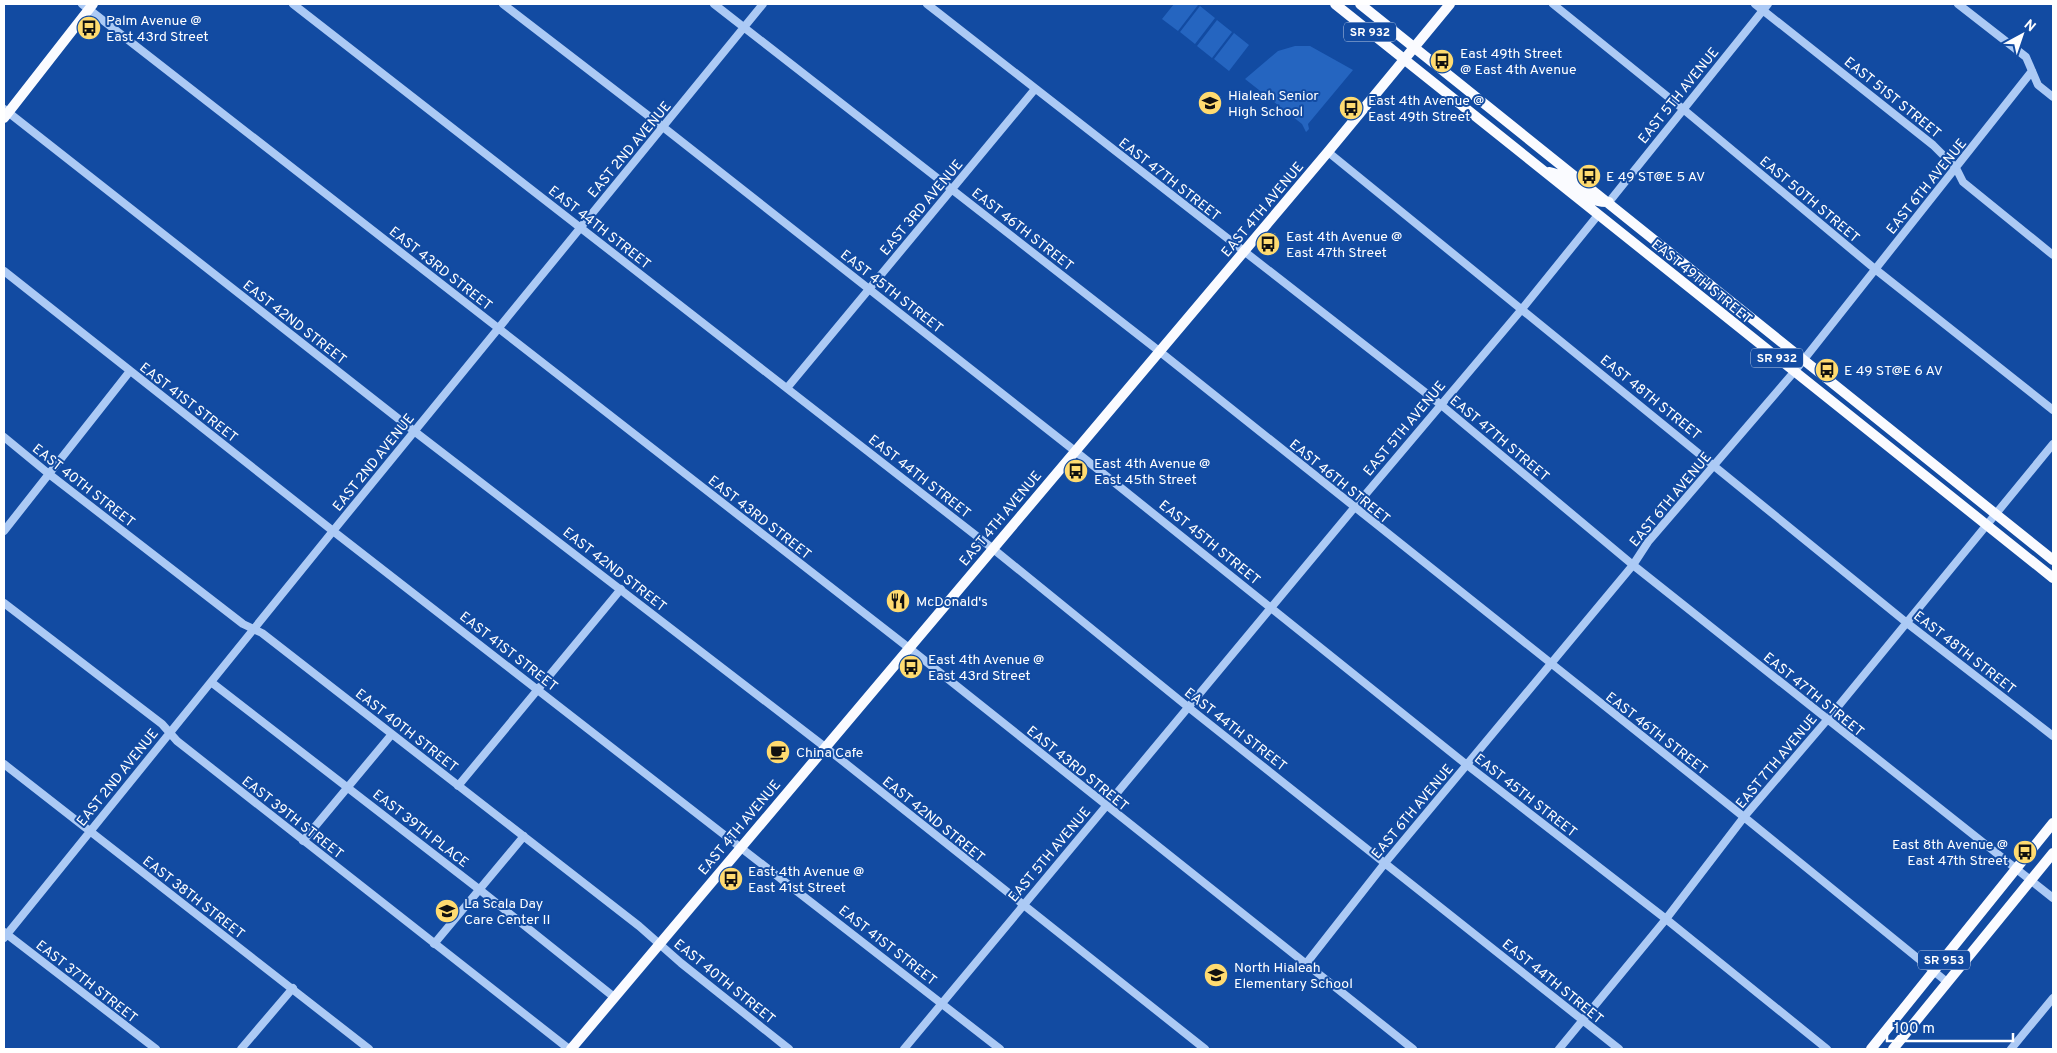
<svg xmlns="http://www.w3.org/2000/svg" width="2057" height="1053" viewBox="0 0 2057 1053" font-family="Overpass,sans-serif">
	<rect width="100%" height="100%" fill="#124ba2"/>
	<path fill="#2565c0" d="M1174,4L1198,5L1178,31L1162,19Z
		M1200,6L1215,18L1195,44L1180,32Z
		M1217,20L1232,32L1212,58L1197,46Z
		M1234,33L1249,45L1229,71L1214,59Z
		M1295,46H1310L1353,70L1308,124L1309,129L1306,132L1302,124L1245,79L1278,51Z"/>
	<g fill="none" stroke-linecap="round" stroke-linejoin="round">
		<path stroke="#accaf5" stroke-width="8" d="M82,4L909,648L1413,1049
			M293,4L992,548L1188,707L1619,1049
			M503,4L663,127L1075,451L1467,765L1666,919L1827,1049
			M714,4L1159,351L1744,817L1947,982
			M927,4L1440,404L1633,565L2053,898
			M1553,4L1683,109L1875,269L2053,410
			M1755,4L1933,145L1956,168L1963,182L2053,255
			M1958,4L2026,57L2038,85L2053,97
			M4,109L414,431L825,747L1205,1049
			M1328,152L1907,623L2053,736
			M1609,202L1768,4
			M4,271L333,531L1000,1049
			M787,388L1035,89
			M4,437L49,474L243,624L262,633L639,926L681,963L789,1049
			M4,531L130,371
			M4,603L162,724L177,741L569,1049
			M211,682L480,890L614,997
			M4,764L369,1049
			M458,786L621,589
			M303,841L392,734
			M4,932L156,1049
			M4,938L333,531L763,4
			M434,944L524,836
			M1305,965L1385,863L1633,565L1648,542L1794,372L2032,71
			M241,1049L293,988
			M904,1049L1354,508L1522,309L1598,215
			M1559,1049L1666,919L1744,817L1827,720L2053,444
			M2011,1049L2053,998"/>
		<path stroke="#fafbff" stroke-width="10" d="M1335,4L2053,578
			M1360,4L2053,560
			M4,118L93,4
			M1549,172C1573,176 1581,204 1609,202
			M571,1049L1327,153L1450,4
			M1871,1049L2053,823
			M1893,1049L2053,853"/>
	</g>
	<defs>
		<g id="bus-disc" transform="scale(1.25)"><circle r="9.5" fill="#ffdb70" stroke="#124ba2"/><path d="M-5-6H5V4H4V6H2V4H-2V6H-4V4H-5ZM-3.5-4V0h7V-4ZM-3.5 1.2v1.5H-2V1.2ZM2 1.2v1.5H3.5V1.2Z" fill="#111"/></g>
		<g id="school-disc" transform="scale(1.25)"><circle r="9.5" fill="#ffdb70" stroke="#124ba2"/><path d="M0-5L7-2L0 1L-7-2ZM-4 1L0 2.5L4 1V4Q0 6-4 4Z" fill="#111"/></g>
		<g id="restaurant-disc" transform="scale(1.25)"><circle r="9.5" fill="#ffdb70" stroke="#124ba2"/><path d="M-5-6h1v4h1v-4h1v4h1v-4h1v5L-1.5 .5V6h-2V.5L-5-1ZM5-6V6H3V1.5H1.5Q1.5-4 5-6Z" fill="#111"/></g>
		<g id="cafe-disc" transform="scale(1.25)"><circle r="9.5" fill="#ffdb70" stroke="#124ba2"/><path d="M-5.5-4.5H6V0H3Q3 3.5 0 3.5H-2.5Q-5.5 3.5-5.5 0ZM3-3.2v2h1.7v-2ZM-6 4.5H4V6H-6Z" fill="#111"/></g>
	</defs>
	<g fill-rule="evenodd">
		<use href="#bus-disc" x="89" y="28"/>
		<use href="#bus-disc" x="1442" y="61"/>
		<use href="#school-disc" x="1210" y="103"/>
		<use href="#bus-disc" x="1351" y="108"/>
		<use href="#bus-disc" x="1589" y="176"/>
		<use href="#bus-disc" x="1268" y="244"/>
		<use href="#bus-disc" x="1827" y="370"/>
		<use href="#bus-disc" x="1076" y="471"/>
		<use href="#restaurant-disc" x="898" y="601"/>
		<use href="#bus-disc" x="911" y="667"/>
		<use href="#cafe-disc" x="778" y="752"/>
		<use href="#bus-disc" x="2025" y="852"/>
		<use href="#bus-disc" x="731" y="879"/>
		<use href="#school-disc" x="447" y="911"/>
		<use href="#school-disc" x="1216" y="975"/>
	</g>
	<g text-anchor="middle" stroke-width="4" stroke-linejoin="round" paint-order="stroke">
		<g fill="#124ba2" stroke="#b8c9e3" stroke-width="1">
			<rect x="1344" y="22.5" width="52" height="19" rx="4"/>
			<rect x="1751" y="348.5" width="52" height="19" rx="4"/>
			<rect x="1918" y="950.5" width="52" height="19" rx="4"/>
		</g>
		<g font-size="12" font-weight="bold" fill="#fff">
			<text x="1370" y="36">SR 932</text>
			<text x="1777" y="362">SR 932</text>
			<text x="1944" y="964">SR 953</text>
		</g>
		<g font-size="14" fill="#fff" stroke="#124ba2" text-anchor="start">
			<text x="106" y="25">Palm Avenue @<tspan x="106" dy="16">East 43rd Street</tspan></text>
			<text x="1460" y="58">East 49th Street<tspan x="1460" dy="16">@ East 4th Avenue</tspan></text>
			<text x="1228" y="100">Hialeah Senior<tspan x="1228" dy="16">High School</tspan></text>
			<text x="1368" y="105">East 4th Avenue @<tspan x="1368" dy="16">East 49th Street</tspan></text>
			<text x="1606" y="181">E 49 ST@E 5 AV</text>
			<text x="1286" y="241">East 4th Avenue @<tspan x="1286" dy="16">East 47th Street</tspan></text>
			<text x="1844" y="375">E 49 ST@E 6 AV</text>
			<text x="1094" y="468">East 4th Avenue @<tspan x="1094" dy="16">East 45th Street</tspan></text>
			<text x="916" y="606">McDonald's</text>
			<text x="928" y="664">East 4th Avenue @<tspan x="928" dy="16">East 43rd Street</tspan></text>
			<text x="796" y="757">China Cafe</text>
			<text x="2008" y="849" text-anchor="end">East 8th Avenue @<tspan x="2008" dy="16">East 47th Street</tspan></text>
			<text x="748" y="876">East 4th Avenue @<tspan x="748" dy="16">East 41st Street</tspan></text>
			<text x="464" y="908">La Scala Day<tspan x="464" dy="16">Care Center II</tspan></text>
			<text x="1234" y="972">North Hialeah<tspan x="1234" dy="16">Elementary School</tspan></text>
		</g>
		<g font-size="14" fill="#fff" stroke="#124ba2">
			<text transform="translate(1678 95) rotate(-51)" y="5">EAST 5TH AVENUE</text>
			<text transform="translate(1893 97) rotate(39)" y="5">EAST 51ST STREET</text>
			<text transform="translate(629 149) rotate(-50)" y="5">EAST 2ND AVENUE</text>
			<text transform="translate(1170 179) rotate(38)" y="5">EAST 47TH STREET</text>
			<text transform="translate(1926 186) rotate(-51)" y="5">EAST 6TH AVENUE</text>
			<text transform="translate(1810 199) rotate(40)" y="5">EAST 50TH STREET</text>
			<text transform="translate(921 207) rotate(-50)" y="5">EAST 3RD AVENUE</text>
			<text transform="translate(1262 209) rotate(-50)" y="5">EAST 4TH AVENUE</text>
			<text transform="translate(600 227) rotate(38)" y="5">EAST 44TH STREET</text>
			<text transform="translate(1023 229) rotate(38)" y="5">EAST 46TH STREET</text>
			<text transform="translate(441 268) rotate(38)" y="5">EAST 43RD STREET</text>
			<text transform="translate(1702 281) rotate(39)" y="5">EAST 49TH STREET</text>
			<text transform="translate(892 291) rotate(38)" y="5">EAST 45TH STREET</text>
			<text transform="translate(295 322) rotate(38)" y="5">EAST 42ND STREET</text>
			<text transform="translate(1651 397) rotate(39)" y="5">EAST 48TH STREET</text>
			<text transform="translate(189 402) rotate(38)" y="5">EAST 41ST STREET</text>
			<text transform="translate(1404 428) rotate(-50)" y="5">EAST 5TH AVENUE</text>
			<text transform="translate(1500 438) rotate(40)" y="5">EAST 47TH STREET</text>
			<text transform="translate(373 462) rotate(-51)" y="5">EAST 2ND AVENUE</text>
			<text transform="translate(920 476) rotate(38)" y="5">EAST 44TH STREET</text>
			<text transform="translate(1340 481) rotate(39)" y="5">EAST 46TH STREET</text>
			<text transform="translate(84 485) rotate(38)" y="5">EAST 40TH STREET</text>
			<text transform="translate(1670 499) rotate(-50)" y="5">EAST 6TH AVENUE</text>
			<text transform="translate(760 517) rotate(38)" y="5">EAST 43RD STREET</text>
			<text transform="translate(1000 518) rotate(-50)" y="5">EAST 4TH AVENUE</text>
			<text transform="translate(1210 542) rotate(39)" y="5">EAST 45TH STREET</text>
			<text transform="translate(615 569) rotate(38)" y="5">EAST 42ND STREET</text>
			<text transform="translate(509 651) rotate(38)" y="5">EAST 41ST STREET</text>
			<text transform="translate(1965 652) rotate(38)" y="5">EAST 48TH STREET</text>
			<text transform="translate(1814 694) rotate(39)" y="5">EAST 47TH STREET</text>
			<text transform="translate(1236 729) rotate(38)" y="5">EAST 44TH STREET</text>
			<text transform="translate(407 730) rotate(38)" y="5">EAST 40TH STREET</text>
			<text transform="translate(1657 733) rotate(38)" y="5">EAST 46TH STREET</text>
			<text transform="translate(1776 761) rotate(-50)" y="5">EAST 7TH AVENUE</text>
			<text transform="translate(1078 768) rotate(39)" y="5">EAST 43RD STREET</text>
			<text transform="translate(117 777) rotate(-51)" y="5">EAST 2ND AVENUE</text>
			<text transform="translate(1526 795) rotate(38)" y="5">EAST 45TH STREET</text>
			<text transform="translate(1412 811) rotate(-50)" y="5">EAST 6TH AVENUE</text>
			<text transform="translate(293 817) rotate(38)" y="5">EAST 39TH STREET</text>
			<text transform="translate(934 819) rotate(39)" y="5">EAST 42ND STREET</text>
			<text transform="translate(739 827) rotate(-50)" y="5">EAST 4TH AVENUE</text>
			<text transform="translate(421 828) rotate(38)" y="5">EAST 39TH PLACE</text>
			<text transform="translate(1049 854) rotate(-50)" y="5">EAST 5TH AVENUE</text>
			<text transform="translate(194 897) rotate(38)" y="5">EAST 38TH STREET</text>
			<text transform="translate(888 945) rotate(38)" y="5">EAST 41ST STREET</text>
			<text transform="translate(87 981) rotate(38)" y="5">EAST 37TH STREET</text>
			<text transform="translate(725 981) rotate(39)" y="5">EAST 40TH STREET</text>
			<text transform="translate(1553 981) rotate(39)" y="5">EAST 44TH STREET</text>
		</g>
	</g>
	<rect width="2057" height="1053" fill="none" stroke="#ffffff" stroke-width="10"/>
	<g transform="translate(2022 35) rotate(40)" stroke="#124ba2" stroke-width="4" paint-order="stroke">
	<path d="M0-4L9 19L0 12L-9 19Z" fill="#ffffff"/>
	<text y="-8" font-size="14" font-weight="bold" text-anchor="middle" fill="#ffffff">N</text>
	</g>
	<path d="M1887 1033v8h126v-8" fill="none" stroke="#ffffff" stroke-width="2.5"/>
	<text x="1894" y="1033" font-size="15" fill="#ffffff" stroke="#124ba2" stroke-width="4" paint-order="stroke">100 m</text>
</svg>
